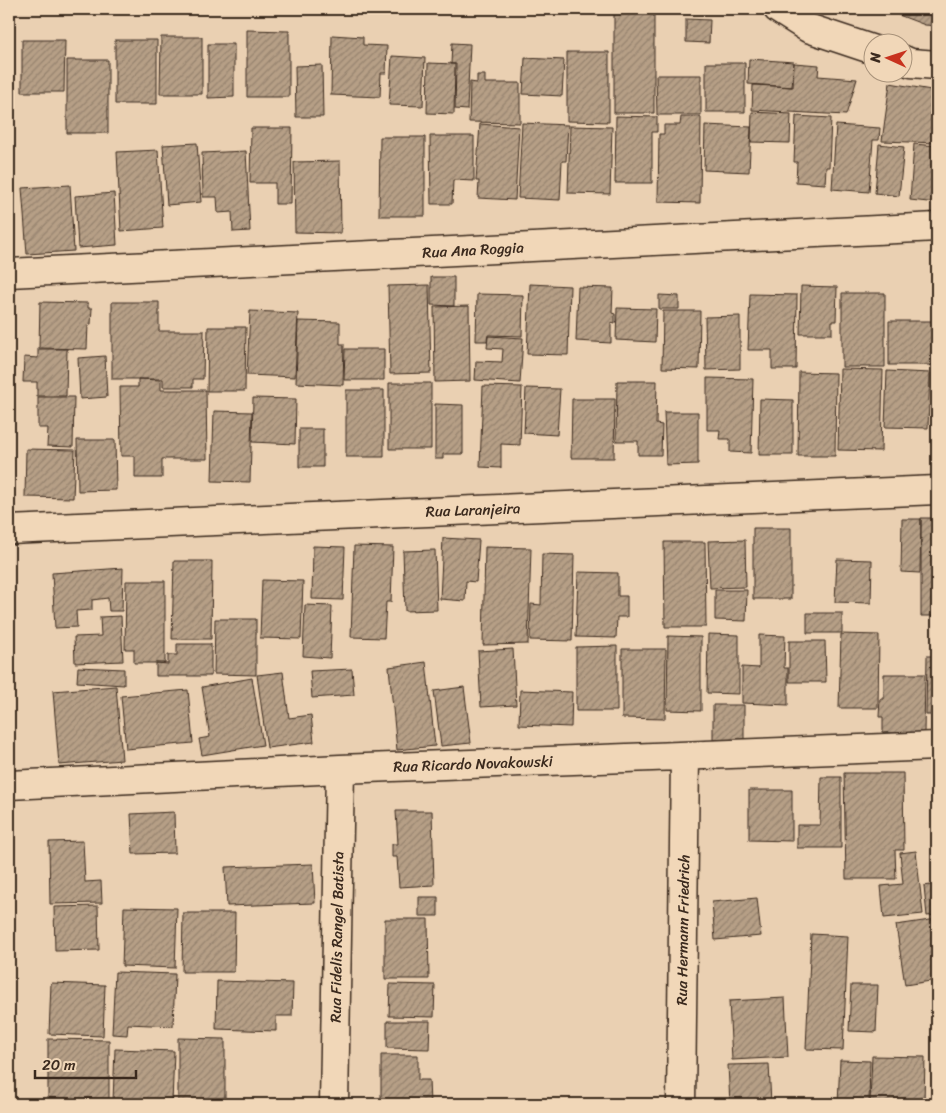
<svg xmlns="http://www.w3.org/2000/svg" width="946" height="1113" font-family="Sriracha,sans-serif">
  <defs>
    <pattern id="building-hatch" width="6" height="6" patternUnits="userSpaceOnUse" patternTransform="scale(1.25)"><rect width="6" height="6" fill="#b69f86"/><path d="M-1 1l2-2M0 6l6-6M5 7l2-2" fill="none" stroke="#95826d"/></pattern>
  </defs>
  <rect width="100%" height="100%" fill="#ead0b2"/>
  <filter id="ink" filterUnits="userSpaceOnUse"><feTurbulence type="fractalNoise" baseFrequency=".02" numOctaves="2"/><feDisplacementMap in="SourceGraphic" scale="10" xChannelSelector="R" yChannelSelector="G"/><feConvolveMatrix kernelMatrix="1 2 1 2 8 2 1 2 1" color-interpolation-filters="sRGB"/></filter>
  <g filter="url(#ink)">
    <path fill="url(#building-hatch)" stroke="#3b2a1e" d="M883,9H937V26L925,25Z
      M614,13H654V113H614Z
      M686,19L710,20L709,43L686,42Z
      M247,30L289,31V97H247Z
      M332,35L363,37V45L387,46L386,73H381L380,97L331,95Z
      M161,37H202V94H160Z
      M22,40H65L64,92H22Z
      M115,40H157V104H115Z
      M452,43L470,44L467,110L455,109L456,64H451Z
      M208,44H234V97L208,98Z
      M567,52H609V122L567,121Z
      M392,56L425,58L423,106L389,105Z
      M525,58L564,60L562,96L523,94Z
      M749,59L794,62L792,87L748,84Z
      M67,60H108V133H67Z
      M428,63L455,64L454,114L427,113Z
      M706,63H745V112H706Z
      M794,63L819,65L818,76L857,79L846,115L752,110L753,85L793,87Z
      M322,65L323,117H296L295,66Z
      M477,75H485V83H520V123L469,122L470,82L477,83Z
      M656,75H701V115H657Z
      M890,83L937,91V143L882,141Z
      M752,112L791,114L790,143L751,142Z
      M616,116L657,117V132H652V183H615Z
      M796,116L831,118L829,167H826L825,184L796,182L797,162H794Z
      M681,117H701L700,203L658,202L659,134H664V125H680Z
      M522,123L568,125L566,161H562L560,200L518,198Z
      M480,124L519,127L515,200L478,198L479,181H476Z
      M705,125L751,127L749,172L704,170Z
      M836,125L880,128L879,140H873L869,192L832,189Z
      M570,126L612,127L610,194L568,193Z
      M251,128H292L291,204H275V183H250Z
      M430,136H474V181L453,180L452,204H431Z
      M380,137H425V216H379Z
      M197,143L201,202L167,205L163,145Z
      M879,144L904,147L899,196L875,193Z
      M914,144L937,146V203L910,200Z
      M158,150L163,228L121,231L117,152Z
      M246,151L250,231L233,232L232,212L218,213L217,197H203L202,153Z
      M340,161L341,233L295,232L294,162Z
      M70,185L74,251L27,254L22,188Z
      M114,193L117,245L78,248L75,196Z
      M431,277H454V306L431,305Z
      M530,284L570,286L568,355L527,354Z
      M429,285L431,373L390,374L388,286Z
      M801,286L837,287L836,321H832V334H800Z
      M578,287L613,288L612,313L615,314V323L611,322V343L576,341Z
      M842,293H885V367H842Z
      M477,294L523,295L522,336L488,335L487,341H476Z
      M750,294L797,295L796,369H772V350H748Z
      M659,295L679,296V309H659Z
      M40,302L88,303V308H92L91,324H88L87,349L39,348Z
      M112,302H159V331H204L203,379H193V387H163V379H112Z
      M469,306L470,381L435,382L434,307Z
      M617,308L656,309L655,342L616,340Z
      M250,311L298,313L295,377L247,375Z
      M663,311H700L699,369L662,368Z
      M740,316V369L706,370L705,317Z
      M298,321L340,322V344H344L343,385L296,383Z
      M889,321H934V365H889Z
      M208,327H246L245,391H207Z
      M488,336L523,338L520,383L475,380L476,361L502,362L503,349L487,348Z
      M38,349H67L66,396H37V382H23L24,357L38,358Z
      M345,349H384V380H344Z
      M105,356L107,397L80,399L78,358Z
      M840,369L883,370L881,451L838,450Z
      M887,371L930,373L928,428L885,427Z
      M799,372L836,373L835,456H798Z
      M707,378L753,379L751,453L730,452V439H719L720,430H707Z
      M138,379L161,380V390H206L207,459H162V478H135V456H121L120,387H138Z
      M617,381H657L656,424L662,425L661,455H638V441H616Z
      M389,383H431V449H389Z
      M934,383H937V404H933Z
      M483,386L522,387L520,445L501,444V468L480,467Z
      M526,388L560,389L557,435L524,433Z
      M346,390H384V457H346Z
      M38,397H74L73,447L47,446L48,428H38Z
      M253,398L296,399L295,444L252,442Z
      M572,399H615L614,458H571Z
      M760,399L793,400V455H759Z
      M435,404L463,405V454H443V459H435Z
      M935,406H937V458H936Z
      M214,411L252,412L250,482L212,481Z
      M664,412H698V464L666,465Z
      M299,429H323V467H299Z
      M77,440H115L116,490L78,491Z
      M26,449L75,450L73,498L25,497Z
      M921,518H937V616H921Z
      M902,519H921L920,573L901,572Z
      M753,528H791V599H753Z
      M443,538L479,540L476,582L466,581L465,601L440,599Z
      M745,540L746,587L710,588L708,541Z
      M664,542H705L706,627H665Z
      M313,546L345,547L343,600L312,599Z
      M354,546L393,547L391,602H386L384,638L351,637Z
      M485,547L531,548L528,644L483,645Z
      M435,550L437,610L405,611L403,551Z
      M542,554L574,555L572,641L530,640L531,604L541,605Z
      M837,559L872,560L871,603L835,602Z
      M174,561H212L211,639H172Z
      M123,568L122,611H109L108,598L92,600V610L76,611L77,627L55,628L52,573Z
      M578,572L618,573V596H627V617H617L616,638L576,637Z
      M262,580L303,581L301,639L260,638Z
      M126,581H165V663H134V649H125Z
      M715,590H747L746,621L715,620Z
      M305,605L332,606L330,658L303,656Z
      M807,613H842V633H807Z
      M121,616L123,661L75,663L74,637L101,636L100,617Z
      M215,619H256V675L214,674Z
      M708,634L739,635V694L707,693Z
      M841,634L879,635L878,708H839Z
      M759,635L785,636L784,668H788V705L742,703V667L759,668Z
      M668,636L701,637V711L667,710Z
      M789,641H825L826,682H789Z
      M177,644H211V676H156V663L168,664V655H177Z
      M617,646V711H576V647Z
      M513,649L516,705L481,707L478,651Z
      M622,649H666L665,719L622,718Z
      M927,656H937V715H926Z
      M426,662L435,746L397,750L389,667Z
      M78,667L124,669V685L77,682Z
      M352,669L354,695L312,698L310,671Z
      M283,672L289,718L311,715L314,742L267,748L257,675Z
      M884,674H925L924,733H883V717H879L880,699H884Z
      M252,678L263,745L202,755L199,739L210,737L202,687Z
      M116,686L122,760L59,765L53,691Z
      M464,687L471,743L441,746L434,691Z
      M188,690L193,743L126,749L121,696Z
      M520,690L572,692L571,727L519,725Z
      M713,705H744V740H713Z
      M844,773H903L904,850H895L896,879H846Z
      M821,777H841V848H797V825H820Z
      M749,790H792V841L749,840Z
      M396,811H432L434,885L399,887L397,857H392V844H398Z
      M174,812L175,853L133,854L131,814Z
      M83,841L85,882L101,881L102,903L50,904L49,842Z
      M916,851L923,914L884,918L881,886L903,884L900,853Z
      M313,864L315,903L227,906L225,867Z
      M937,884V915L927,916L924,886Z
      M419,897H438V916H419Z
      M757,898L761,936L715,940L712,902Z
      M98,906L99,950L55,951L54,907Z
      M124,907L177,908L175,968L122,966Z
      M183,913H235L234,972H182Z
      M385,919H428L429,979H385Z
      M937,919V980L905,985L896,925Z
      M811,934L848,936L843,1050L806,1049Z
      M115,972L175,974L173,1026L128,1024L127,1035L112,1034Z
      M217,981L293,983L292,1016H276V1031L216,1029Z
      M51,983L105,985L103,1036L49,1034Z
      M390,984L435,985L434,1017L389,1016Z
      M851,985H878L876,1032L849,1031Z
      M785,998L788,1057L732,1060L729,1001Z
      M387,1021H430L429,1049L387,1048Z
      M178,1038L225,1039V1103H178Z
      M48,1039L109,1040V1099L48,1098Z
      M115,1049L174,1051L172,1104L113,1101Z
      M381,1055H418V1080H429L430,1104H381Z
      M872,1056L925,1057L924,1104H870Z
      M840,1060L870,1061L869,1104H838Z
      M769,1064L771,1104H730L728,1065Z"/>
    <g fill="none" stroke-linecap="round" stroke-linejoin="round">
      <g stroke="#3b2a1e" stroke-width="31">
        <path id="minor" d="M778,9L808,28L874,50
          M904,60L911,63L937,65
          M9,273L937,227
          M9,530L937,490
          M9,785L340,769L937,746
          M334,1104L340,769
          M681,1104L685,756"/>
      </g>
      <use href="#minor" stroke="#f1d7b8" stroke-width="28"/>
    </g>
  </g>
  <g text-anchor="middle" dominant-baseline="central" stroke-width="4.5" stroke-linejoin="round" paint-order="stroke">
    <g font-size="15" fill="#3b2a1e" stroke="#f1d7b8">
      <text transform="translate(473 250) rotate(-3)">Rua Ana Roggia</text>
      <text transform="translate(473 510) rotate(-2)">Rua Laranjeira</text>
      <text transform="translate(473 764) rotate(-2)">Rua Ricardo Novakowski</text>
      <text transform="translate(683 930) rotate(-89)">Rua Hermann Friedrich</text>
      <text transform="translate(337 937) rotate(-89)">Rua Fidelis Rangel Batista</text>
    </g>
  </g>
  <rect width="946" height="1113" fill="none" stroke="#f1d7b8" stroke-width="30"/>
  <rect x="15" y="15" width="916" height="1083" fill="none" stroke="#3b2a1e" stroke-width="2" filter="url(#ink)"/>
  <g transform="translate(888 58) rotate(273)"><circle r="24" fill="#f1d7b8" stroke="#a8927a"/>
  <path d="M0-4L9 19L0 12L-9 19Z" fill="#c8321e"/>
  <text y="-8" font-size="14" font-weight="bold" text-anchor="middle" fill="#3b2a1e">N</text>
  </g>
  <path d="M35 1070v8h101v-8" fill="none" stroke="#3b2a1e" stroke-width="2.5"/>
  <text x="42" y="1070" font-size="15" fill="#3b2a1e" stroke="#f1d7b8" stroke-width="4" paint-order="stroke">20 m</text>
</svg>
